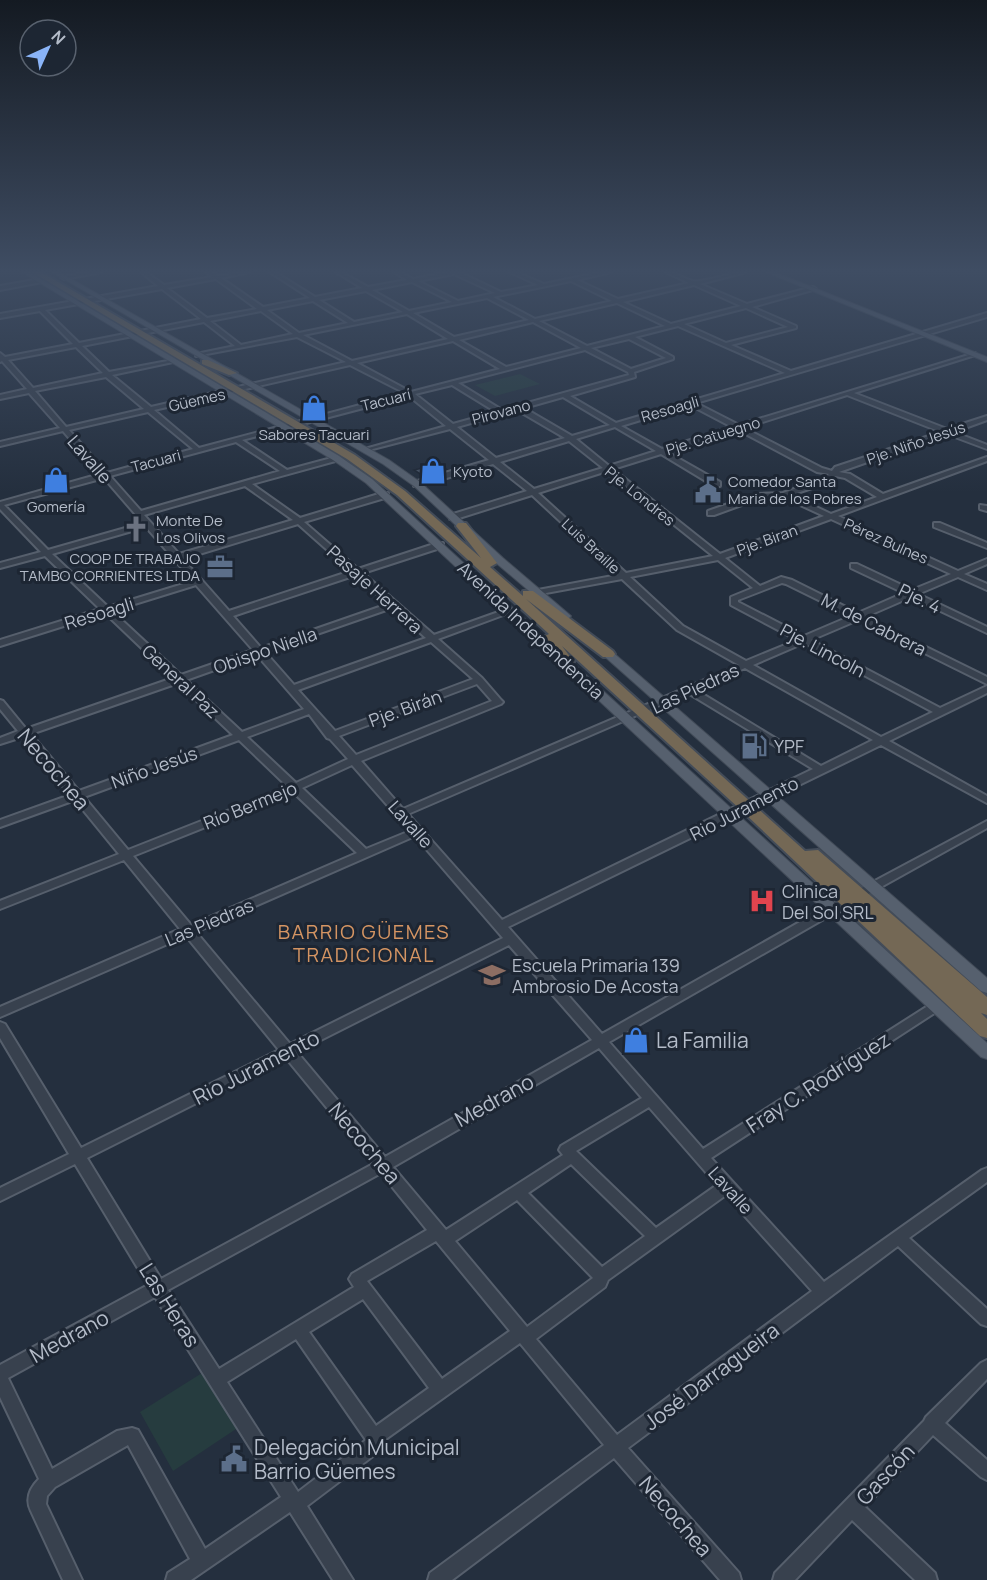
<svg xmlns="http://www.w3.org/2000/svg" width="987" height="1580" font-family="Manrope,sans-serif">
  <rect width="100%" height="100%" fill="#242f3e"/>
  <path fill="#263c3f" d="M520,374L540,384L495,396L475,385Z
    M202,1373L239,1427L173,1471L140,1412Z"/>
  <path fill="#455162" stroke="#1f2835" stroke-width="1.5" d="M438,464L448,470L425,477L414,470Z"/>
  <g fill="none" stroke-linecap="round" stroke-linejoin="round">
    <g stroke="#565f6c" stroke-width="4">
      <path id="minor" d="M90,272H102L64,279L61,277Z
        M141,272H146L164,285L212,277L207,272H212L218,276L250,272L221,278L263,307L310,298L270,272H275L315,297L362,288L336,272H341L368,287L407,280L394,272H400L413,279L448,272H459L501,292L538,285L510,272H516L544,284L602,272H611L577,280L618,299L689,283L666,272C676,272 683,279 693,281C705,283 731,272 746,272L700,284L747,304L813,287L816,289L752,307L796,326V328L731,345L791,371L987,313V317L696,403L739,425L975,353V355L854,393L947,429L987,416V420L954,432L987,445V449L947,434L839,472L850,474L883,494L987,457V461L838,516L958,571L987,559V564L964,574L987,584V590L958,577L918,594L987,627V633L911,597L865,617L987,677V684L858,620L811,640L940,708L987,686V693L889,741L987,796V803L881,745L508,927L602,1034L828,906L987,821V828L836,912L609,1042L703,1149L931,1004L935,1002L939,1004L941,1007L939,1010L711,1158L824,1282L982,1170L987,1168V1182L909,1238L987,1309V1326L981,1324L898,1246L628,1448L739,1573L741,1580H720L614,1458L452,1580H428L430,1573L604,1445L520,1343L383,1441L381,1450L307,1506L353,1580H333L290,1512L191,1580H166L168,1573L190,1559L128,1445L55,1487L47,1496L46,1504L82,1580H63L31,1511C25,1499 30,1488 39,1479L0,1397V1365L148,1285L75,1164L0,1201V1188L69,1154L0,1038V1022L5,1024L81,1148L279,1050L186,936L0,1017V1007L180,929L124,860L0,909V901L119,854L75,800L0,827V820L70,795L22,737L0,744V738L18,731L0,709V700L3,701L26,729L173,678L105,613L0,646V640L100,609L45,556L0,568V563L41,552L0,509V502L100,474L63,431L0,446V442L60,428L29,393L0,399V395L27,389L2,361L0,362V353L5,357L73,344L40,311L0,318V314L158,286ZM454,274L495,293L458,301L418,281ZM216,279L257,309L207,318L167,288ZM571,281L612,301L535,319L493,297ZM412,282L452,302L409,311L372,290ZM694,285L741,306L671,324L623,302ZM162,289L201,319L79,343L45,310ZM366,291L403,312L354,322L319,300ZM487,298L529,320L454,337L413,313ZM313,301L348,323L299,333L267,310ZM617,303L665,326L587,346L539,321ZM746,308L788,327L726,343L684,324ZM261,311L293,334L241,345L210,321ZM407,314L448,339L352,361L303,335ZM204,322L235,346L196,354V356L297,337L346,362L151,407L112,375L173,362V360L109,372L82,346ZM533,322L581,348L506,367L459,340ZM678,326L785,373L616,423L570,396L635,377L634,372L673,359V357L635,337ZM629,339L666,358L631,369L591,348ZM453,341L500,369L411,392L357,363ZM76,347L103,373L33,388L8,360ZM585,350L628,372L629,375L502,410L458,383ZM350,365L405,393L199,448L154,410ZM106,377L144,409L66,427L35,391ZM452,385L496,412L453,424L415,394ZM847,395L941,432L835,467L832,471L822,468L744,428ZM409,396L446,426L365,449V451L450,429L489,460L414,482V486H420L493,464L527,491L450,515V519H456L532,495L618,575L538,590L534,593L535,595L622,579L677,630L739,665L403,809L361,761L501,704L503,702L501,700L482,678L438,639L514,611L513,609H507L434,635L363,573L443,547V543H437L358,569L304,522L388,497V493H382L300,518L252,484L339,460V456L287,470L242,440ZM563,397L610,425L572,436L524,408ZM690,405L732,427L662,449L621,426ZM517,410L565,438L496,458L457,427ZM148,412L193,449L107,473L69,430ZM615,427L656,451L609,466L576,439ZM738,430L817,472L829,474L824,478L783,493L757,494L708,511V515H714L761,498L783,497L824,516L720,554L613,469L661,454L714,486H720V482L667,452ZM569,441L603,468L534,489L500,462ZM236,442L280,471L141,511L110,476ZM607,471L713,556L626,573L538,493ZM835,476L845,478L877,497L831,514L791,495L830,482ZM104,478L143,523L48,550L4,505ZM245,486L293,520L179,554L144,515ZM831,519L951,574L912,590L857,564H851V568L904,593L858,613L792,580L781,577L760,586L725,558ZM298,524L351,571L229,611L183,559ZM146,527L193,581L108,607L52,554ZM718,560L753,588L731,597V605L797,640L746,661L683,626L630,577ZM356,575L388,604L261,648L233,616ZM782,583L786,584L851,616L804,636L738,602V600ZM196,585L253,650L181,675L112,611ZM392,608L426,638L294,685L265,652ZM431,642L473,679L335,731L298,690ZM804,643L933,712L881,737L753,665ZM257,655L304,709L242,732L186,680ZM745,668L873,740L821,766L696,690ZM178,683L233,735L79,791L31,734ZM477,684L492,701L356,755L339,736ZM688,693L813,769L502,920L408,814ZM309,714L327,738L330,739L348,759L296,783L247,737ZM239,740L288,787L128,850L84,797ZM352,765L410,831L366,849L302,788ZM293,792L357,853L191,925L133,856ZM415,836L503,938L290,1044L196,932ZM509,945L592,1040L385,1157L297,1052ZM599,1048L642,1098L561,1146L559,1150L563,1155L446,1230L393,1167ZM286,1058L373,1164L161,1279L87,1158ZM649,1107L717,1185L656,1228L576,1151ZM571,1164L645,1236L602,1267L528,1193ZM381,1173L427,1230L352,1274L349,1279L354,1287L219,1369L168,1290ZM726,1195L812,1291L617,1435L536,1339L605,1287L608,1280ZM517,1200L593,1278L527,1327L455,1241ZM436,1241L510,1331L442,1379L367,1281ZM155,1297L281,1497L205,1549L138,1430L132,1428L117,1431L52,1469L8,1378ZM363,1299L429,1388L376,1426L309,1332ZM296,1339L366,1440L298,1492L227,1382Z
        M40,279L42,282L0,290V286Z
        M980,505L987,506V511L980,509Z
        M934,523H940L987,543V548L934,527Z
        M987,1360V1379L945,1423L987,1460V1480L981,1477L933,1435L865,1507L935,1573L937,1580H915L852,1520L795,1580H773L775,1573L924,1421L926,1417L981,1363Z"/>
    </g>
    <g stroke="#414a57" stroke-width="2">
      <path id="major" d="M22,272H29L339,456L372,479L987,1043V1059L981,1057L366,483L333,460Z
        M52,272H59L389,460L420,482L503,558L571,616L569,618H561L495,562L414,486L383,464Z
        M766,272H774L987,357V362Z
        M598,642L602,643L987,978V993L981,991L594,647L592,645Z"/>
    </g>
    <g stroke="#434c59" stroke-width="4">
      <path id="highway" d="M32,272H41L355,455L405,491L481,558L456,526L458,523H466L497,563L490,567L523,596V591H533L613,651L615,654L613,657H603L526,599L805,851L818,850L987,997V1015L981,1013L987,1019V1038L980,1036L742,811L562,646L574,662L567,666L562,665L541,638L549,634L397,495L347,459Z
        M202,360H208L237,373L229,375L202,364Z"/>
    </g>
    <use href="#minor" fill="#38414e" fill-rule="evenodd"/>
    <use href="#major" fill="#56606e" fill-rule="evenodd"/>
    <use href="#highway" fill="#746855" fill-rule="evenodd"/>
  </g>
  <linearGradient id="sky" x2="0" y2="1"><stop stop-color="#141a22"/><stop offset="0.55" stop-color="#3f4d63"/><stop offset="1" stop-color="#3f4d63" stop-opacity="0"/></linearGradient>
  <rect width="987" height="493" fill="url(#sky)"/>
  <defs>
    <g id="shop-bare" transform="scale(2.07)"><path d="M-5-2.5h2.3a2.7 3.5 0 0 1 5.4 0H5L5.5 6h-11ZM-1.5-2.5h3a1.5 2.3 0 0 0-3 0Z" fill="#3f7fe0" stroke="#1d2633" stroke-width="2.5" paint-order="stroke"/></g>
    <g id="civic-bare" transform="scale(2.07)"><path d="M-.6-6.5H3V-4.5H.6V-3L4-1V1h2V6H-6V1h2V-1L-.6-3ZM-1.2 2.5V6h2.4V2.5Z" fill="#5c6f8a" stroke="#1d2633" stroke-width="2.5" paint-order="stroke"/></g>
    <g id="church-bare" transform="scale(2.07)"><path d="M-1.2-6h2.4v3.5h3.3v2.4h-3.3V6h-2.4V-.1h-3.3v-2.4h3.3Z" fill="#6b7280" stroke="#1d2633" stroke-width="2.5" paint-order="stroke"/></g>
    <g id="office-bare" transform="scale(2.07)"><path d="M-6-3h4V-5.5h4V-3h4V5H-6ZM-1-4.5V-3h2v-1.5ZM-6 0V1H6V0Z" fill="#5c6f8a" stroke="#1d2633" stroke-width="2.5" paint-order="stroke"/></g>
    <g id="fuel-bare" transform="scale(2.07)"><path d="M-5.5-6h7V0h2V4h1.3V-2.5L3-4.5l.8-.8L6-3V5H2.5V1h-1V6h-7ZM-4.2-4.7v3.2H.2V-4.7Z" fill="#5c6f8a" stroke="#1d2633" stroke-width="2.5" paint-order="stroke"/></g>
    <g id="hospital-bare" transform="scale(2.07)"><path d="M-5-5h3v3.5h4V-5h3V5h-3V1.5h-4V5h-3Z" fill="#e0444e" stroke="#1d2633" stroke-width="2.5" paint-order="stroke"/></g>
    <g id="school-bare" transform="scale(2.07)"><path d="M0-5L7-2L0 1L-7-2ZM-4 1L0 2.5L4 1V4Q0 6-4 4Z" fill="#8d6e63" stroke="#1d2633" stroke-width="2.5" paint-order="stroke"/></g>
  </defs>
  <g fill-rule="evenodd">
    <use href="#shop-bare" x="314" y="408"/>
    <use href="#shop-bare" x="433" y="471"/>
    <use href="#shop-bare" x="56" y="480"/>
    <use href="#civic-bare" x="708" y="490"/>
    <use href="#church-bare" x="136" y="529"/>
    <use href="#office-bare" x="220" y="567"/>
    <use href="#fuel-bare" x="754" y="746"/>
    <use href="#hospital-bare" x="762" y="901"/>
    <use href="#school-bare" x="492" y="975"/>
    <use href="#shop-bare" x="636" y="1040"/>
    <use href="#civic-bare" x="234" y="1459"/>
  </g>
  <g text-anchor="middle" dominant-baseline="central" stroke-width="6" stroke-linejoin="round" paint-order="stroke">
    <g font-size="15" fill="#b4bcc9" stroke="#1d2633">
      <text transform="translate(197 400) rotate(-13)">Güemes</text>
      <text transform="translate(386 400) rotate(-14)">Tacuarí</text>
      <text transform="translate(670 409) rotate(-16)">Resoagli</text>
      <text transform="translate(501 412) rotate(-15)">Pirovano</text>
      <text transform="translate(713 436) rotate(-17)">Pje. Catuegno</text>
      <text transform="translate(916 443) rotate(-19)">Pje. Niño Jesús</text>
      <text transform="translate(156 461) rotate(-15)">Tacuari</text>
      <text transform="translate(640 496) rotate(39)">Pje. Londres</text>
      <text transform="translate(767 540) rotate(-20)">Pje. Biran</text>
      <text transform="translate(886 541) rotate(24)">Pérez Bulnes</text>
      <text transform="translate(591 546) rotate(43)">Luis Braille</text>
    </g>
    <g font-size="15" fill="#b4bcc9" stroke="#1d2633" text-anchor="start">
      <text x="314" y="434" text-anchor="middle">Sabores Tacuari</text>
      <text x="453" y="471">Kyoto</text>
      <text x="728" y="481">Comedor Santa<tspan x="728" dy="17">Maria de los Pobres</tspan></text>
      <text x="56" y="506" text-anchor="middle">Gomería</text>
      <text x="156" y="520">Monte De<tspan x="156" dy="17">Los Olivos</tspan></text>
      <text x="200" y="558" text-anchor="end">COOP DE TRABAJO<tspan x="200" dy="17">TAMBO CORRIENTES LTDA</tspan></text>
    </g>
    <g font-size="18" fill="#b4bcc9" stroke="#1d2633">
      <text transform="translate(90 459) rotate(49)">Lavalle</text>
      <text transform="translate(375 589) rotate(42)">Pasaje Herrera</text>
      <text transform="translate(920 598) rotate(26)">Pje. 4</text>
      <text transform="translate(99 613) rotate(-17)">Resoagli</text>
      <text transform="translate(874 624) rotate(27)">M. de Cabrera</text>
      <text transform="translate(531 630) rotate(43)">Avenida Independencia</text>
      <text transform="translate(265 650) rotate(-19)">Obispo Niella</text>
      <text transform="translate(823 650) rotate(28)">Pje. Lincoln</text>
      <text transform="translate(181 681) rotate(43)">General Paz</text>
      <text transform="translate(695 688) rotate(-25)">Las Piedras</text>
      <text transform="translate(405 708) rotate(-20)">Pje. Birán</text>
      <text transform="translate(154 767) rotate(-20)">Niño Jesús</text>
      <text transform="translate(250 805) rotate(-22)">Río Bermejo</text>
      <text transform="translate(744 808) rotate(-27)">Rio Juramento</text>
      <text transform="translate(411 824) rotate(48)">Lavalle</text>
      <text transform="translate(209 922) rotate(-23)">Las Piedras</text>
      <text transform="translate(731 1190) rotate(48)">Lavalle</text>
    </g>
    <g font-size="18" fill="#b4bcc9" stroke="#1d2633" text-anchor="start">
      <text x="774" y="746">YPF</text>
      <text x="782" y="891">Clinica<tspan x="782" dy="21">Del Sol SRL</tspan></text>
      <text x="512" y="965">Escuela Primaria 139<tspan x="512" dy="21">Ambrosio De Acosta</tspan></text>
    </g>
    <g font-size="20" letter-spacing="1.5" fill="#d59563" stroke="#1d2633">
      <text x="364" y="931">BARRIO GÜEMES<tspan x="364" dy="23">TRADICIONAL</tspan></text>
    </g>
    <g font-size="21" fill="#b4bcc9" stroke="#1d2633">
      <text transform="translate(54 769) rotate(50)">Necochea</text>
      <text transform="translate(256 1067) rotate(-27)">Rio Juramento</text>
      <text transform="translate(818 1082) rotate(-33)">Fray C. Rodríguez</text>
      <text transform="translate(494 1100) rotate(-29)">Medrano</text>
      <text transform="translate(365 1143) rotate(50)">Necochea</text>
      <text transform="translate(170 1305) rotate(58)">Las Heras</text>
      <text transform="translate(69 1336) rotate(-29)">Medrano</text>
      <text transform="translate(711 1376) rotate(-37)">José Darragueira</text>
      <text transform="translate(885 1474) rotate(-47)">Gascón</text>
      <text transform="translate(676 1516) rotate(49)">Necochea</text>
    </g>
    <g font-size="21" fill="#b4bcc9" stroke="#1d2633" text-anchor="start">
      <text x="656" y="1040">La Familia</text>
      <text x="254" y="1447">Delegación Municipal<tspan x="254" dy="24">Barrio Güemes</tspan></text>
    </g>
  </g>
  <g transform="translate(48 48) rotate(45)"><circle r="28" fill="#1d2633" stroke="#59626f" stroke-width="1.5"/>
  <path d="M0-4.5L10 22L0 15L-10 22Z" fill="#8ab4f8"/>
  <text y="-9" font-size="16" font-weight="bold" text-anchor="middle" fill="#b4bcc9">N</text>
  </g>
</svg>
